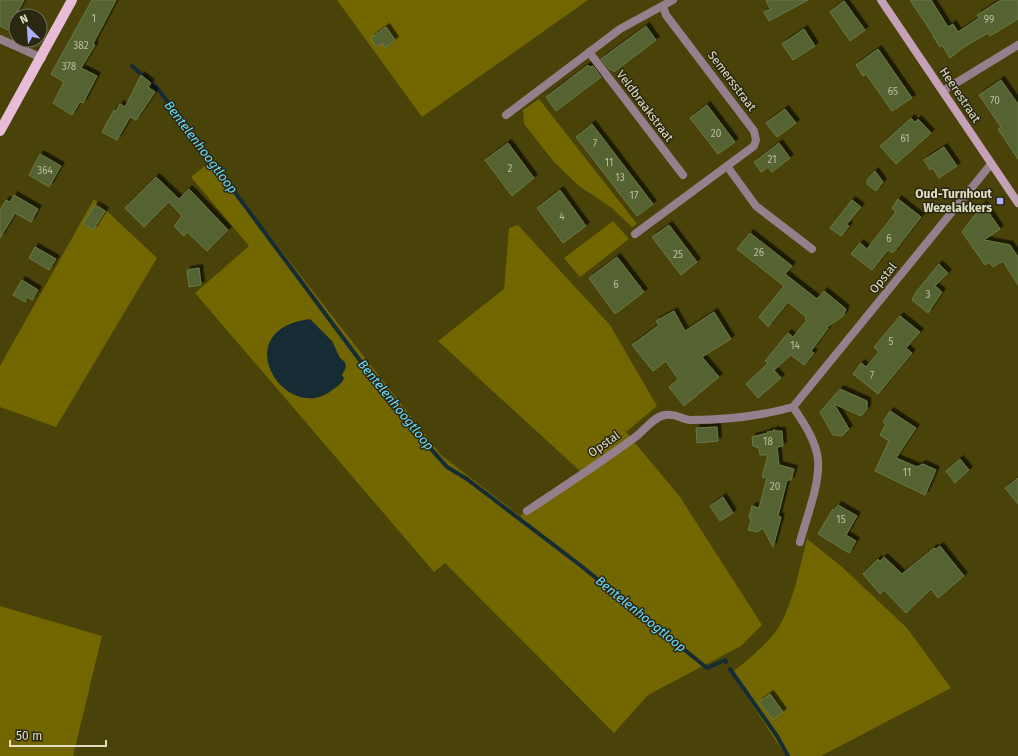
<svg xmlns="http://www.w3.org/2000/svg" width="1018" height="756" font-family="'Fira Sans',sans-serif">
  <defs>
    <filter id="shadow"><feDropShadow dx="3.5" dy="-3.5" stdDeviation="0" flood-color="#0009"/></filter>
  </defs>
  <rect width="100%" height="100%" fill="#494209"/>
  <path fill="#726600" d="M337,0H588L422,117Z
    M539,99L637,224L632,227L612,208L579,186L554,162L524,124L523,110Z
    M211,161L441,455L520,516L580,471L438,341L504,289L509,228L518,225L610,325L657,406L626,432L680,497L762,625L741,646L648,695L614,733L445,563L434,572L195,293L249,246L191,177Z
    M94,199L157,258L56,427L0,407V366Z
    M613,221L629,239L580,277L564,258Z
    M807,539L841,566L907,628L951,688L821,756H786L731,673C747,661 763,648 776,631C792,609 800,566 807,539Z
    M0,606L102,636L73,756H0Z"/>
  <path fill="#152c34" d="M310,319L332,341L340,358L345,362L346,367L342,375L344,378C342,384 336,387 331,391C285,425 225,330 310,319Z"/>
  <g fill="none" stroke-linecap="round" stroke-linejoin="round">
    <path stroke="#152c34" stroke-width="4" d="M132,66L158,89L399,413L447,467L467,479L580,565L707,668L725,660L726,662
      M730,669L777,736L788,756"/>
  </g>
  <path fill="#546231" stroke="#6b7948" filter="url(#shadow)" d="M0,0H24L8,30L0,26Z
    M92,0H116L93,44L95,45L81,68L97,76L83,103L80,102L72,115L53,103L64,82L51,74Z
    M766,0H808L769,21L764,12L770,9Z
    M910,0H931L948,27L953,24L958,32L979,18L977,15L1001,0H1018V19L990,36L988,33L967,45L950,58L942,45L940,47L933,36H934Z
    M844,1L865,30L850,41L830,12Z
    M646,26L656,40L614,72L612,69L610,70L601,59Z
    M386,27L395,40L385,48L382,43L376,47L371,38Z
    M804,29L815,46L793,60L782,44Z
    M878,49L912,98L892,111L866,74L863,76L856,65Z
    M588,65L590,67L593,66L601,77L556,111L546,97Z
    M141,75L151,83L148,87L155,92L136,120L130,117L117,140L102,132L114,110L116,111L120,104L125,107Z
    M1001,80L1018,104V159L998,129L1001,127L979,95Z
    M707,105L735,142L718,154L690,118Z
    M785,109L796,123L777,137L766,123Z
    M911,118L915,122L918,119L931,133L896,164L880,146Z
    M592,124L653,204L637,216L576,137Z
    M508,143L534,178L512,196L485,160Z
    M779,143L790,158L772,172L768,167L761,172L754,162Z
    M944,147L957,166L939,178L933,168L930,170L924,160Z
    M40,154L61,166L49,187L29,175Z
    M875,171L883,182L876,191L867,184V180Z
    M156,177L179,199L189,189L228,230L207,251L187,232L184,236L174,226L182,216L169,202L144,227L125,208Z
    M560,190L586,226L563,243L537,208Z
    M14,195L38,209L31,222L15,213L0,238V210L6,200L10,202Z
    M898,199L921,217L893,253L888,250L872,270L851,254L860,243L867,249L896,212L892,208Z
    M852,200L861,207L847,224L849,226L841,236L830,228Z
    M983,204L1000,229L984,240L1010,245L1018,257V285L1003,261L993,267L989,262L985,265L962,232Z
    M95,205L105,211L93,230L83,224Z
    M669,225L697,262L681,275L652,237Z
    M750,233L792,266L785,274L817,299L824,291L846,309L843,316L827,327L828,328L811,351L814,353L804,365L791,355L774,370L781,378L758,398L746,384L768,363L765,361L788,333L793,337L807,320L805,319L806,317L788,302L768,327L759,317L784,286L737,249Z
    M35,247L56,259L49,270L29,258Z
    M617,257L644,292L615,314L589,278Z
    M939,264L948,273L935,286L942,292L928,313L912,300L916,292Z
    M199,268L201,285L189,287L187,270Z
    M22,280L38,290L32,300L27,297L25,302L13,295Z
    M674,311L685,331L714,312L731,339L702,357L719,377L684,406L669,387L678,379L666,361L653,371L632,345L659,325L656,321Z
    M900,316L920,332L906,348L912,353L878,394L853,374L861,363L866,367L879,352L874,347Z
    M840,389L867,401V409L861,416L834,404L849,429L842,436L833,435L820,412Z
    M890,411L916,428L896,458L917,467L923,464L936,470L925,495L875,471L889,441L880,435L886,424L883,422Z
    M717,427L718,441L697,443L696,428Z
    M774,429L776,431H782L783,446L777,447L779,465L794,469L791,480H787L778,516L781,517L773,547L763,528L757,532L748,530L751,521L749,517L752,506L759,508L767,478L762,477L768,455H760L759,448L753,446L752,437L768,433L767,432L774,431Z
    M960,459L969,470L955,483L946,471Z
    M1018,478V504L1005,488Z
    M723,497L733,513L720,521L710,506Z
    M838,505L857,516L846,535L856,541L849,553L818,534L833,509L834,510Z
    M940,546L964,576L938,598L931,589L906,613L884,590L880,594L863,574L878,559L880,561L884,557L902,574L934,548L936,549Z
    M770,694L783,712L773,720L759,702Z"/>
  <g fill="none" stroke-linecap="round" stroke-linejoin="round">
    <path stroke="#957f8c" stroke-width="8" d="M0,39L42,58
      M589,52L683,175
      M943,91L1018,45
      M506,115L620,29L673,0
      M727,166L756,206L812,249
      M635,234L754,146L756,140L754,131L666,15L663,6
      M527,511C564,486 602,462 638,435C646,428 654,417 665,415C677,413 682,420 691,420C725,420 760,416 793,407
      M800,542C806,518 820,485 818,460C816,441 804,423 793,407L991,164"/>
    <path stroke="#c4a1b6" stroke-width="8" d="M881,0L1018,203"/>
    <path stroke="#e8bbd6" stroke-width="10" d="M0,131L72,0"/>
  </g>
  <rect fill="#acaffb" stroke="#2b2812" stroke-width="1.5" x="996" y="197" width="8" height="8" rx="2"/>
  <g text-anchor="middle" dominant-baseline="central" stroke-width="3" stroke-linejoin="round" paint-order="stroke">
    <g font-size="10" fill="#bdbe9e">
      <text x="94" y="19">1</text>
      <text x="989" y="20">99</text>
      <text x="81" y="46">382</text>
      <text x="69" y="67">378</text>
      <text x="893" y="92">65</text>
      <text x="995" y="101">70</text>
      <text x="716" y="134">20</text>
      <text x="905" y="139">61</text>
      <text x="595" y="144">7</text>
      <text x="772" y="160">21</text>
      <text x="609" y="163">11</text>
      <text x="510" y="169">2</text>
      <text x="45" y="171">364</text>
      <text x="620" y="178">13</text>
      <text x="634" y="196">17</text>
      <text x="562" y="217">4</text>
      <text x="889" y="239">6</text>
      <text x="759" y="253">26</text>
      <text x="678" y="255">25</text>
      <text x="616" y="285">6</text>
      <text x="928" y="295">3</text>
      <text x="891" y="342">5</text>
      <text x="795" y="346">14</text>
      <text x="872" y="376">7</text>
      <text x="768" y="442">18</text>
      <text x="907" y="473">11</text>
      <text x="775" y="487">20</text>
      <text x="841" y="520">15</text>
    </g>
    <g font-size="12" fill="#e0ddc2" stroke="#2b2812">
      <text transform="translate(732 81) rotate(53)">Semersstraat</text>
      <text transform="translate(960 95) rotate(56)">Heerestraat</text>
      <text transform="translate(645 106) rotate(53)">Veldbraakstraat</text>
      <text transform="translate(883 278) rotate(-51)">Opstal</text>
      <text transform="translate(604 444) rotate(-35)">Opstal</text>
    </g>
    <g font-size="12" font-weight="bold" fill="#e0ddc2" stroke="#2b2812" text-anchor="end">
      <text x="992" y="194">Oud-Turnhout<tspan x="992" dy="14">Wezelakkers</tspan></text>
    </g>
    <g font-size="13" font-style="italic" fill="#68daff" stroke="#2b2812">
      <text transform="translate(201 147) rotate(53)">Bentelenhoogtloop</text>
      <text transform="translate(396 405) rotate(51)">Bentelenhoogtloop</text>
      <text transform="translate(641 614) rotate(39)">Bentelenhoogtloop</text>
    </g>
  </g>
  <g transform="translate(28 28) rotate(335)"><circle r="19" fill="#2b2812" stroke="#737058"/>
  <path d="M0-3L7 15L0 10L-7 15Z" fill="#acaffb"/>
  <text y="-6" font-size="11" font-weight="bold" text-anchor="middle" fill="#e0ddc2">N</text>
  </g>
  <path d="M10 740v6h96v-6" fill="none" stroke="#e0ddc2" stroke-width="2"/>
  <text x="16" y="740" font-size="12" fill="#e0ddc2" stroke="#2b2812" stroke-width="3" paint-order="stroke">50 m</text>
</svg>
